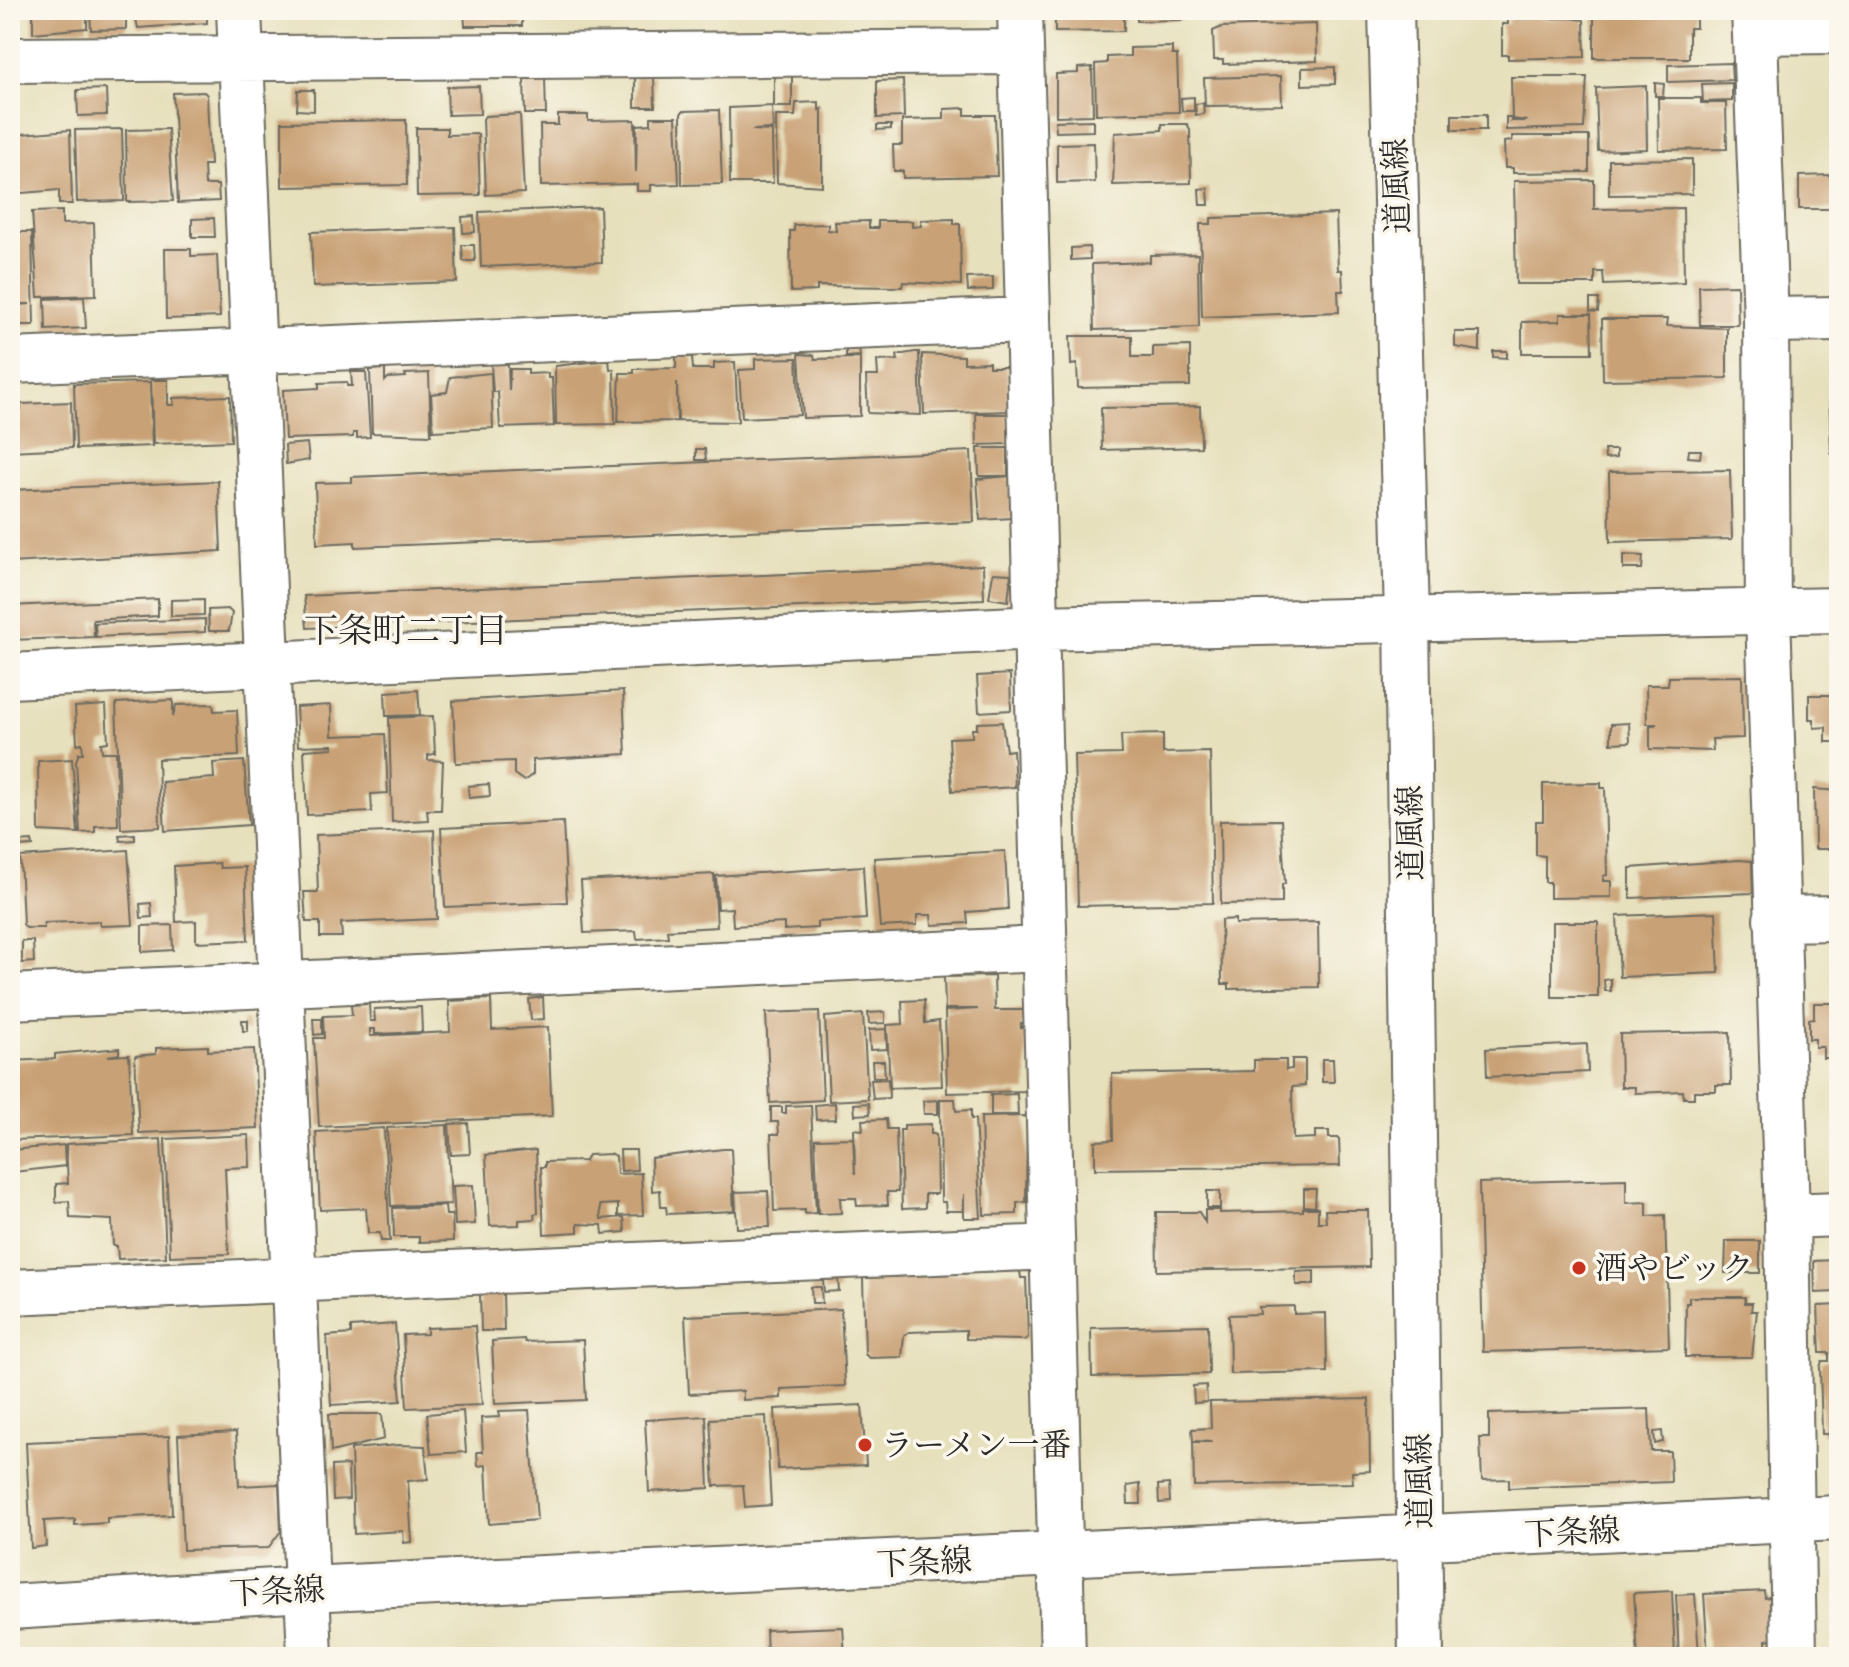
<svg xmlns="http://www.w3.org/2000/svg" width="1849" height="1667" font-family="Alegreya,'Noto Serif JP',serif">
  <rect width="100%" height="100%" fill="#fbf7ec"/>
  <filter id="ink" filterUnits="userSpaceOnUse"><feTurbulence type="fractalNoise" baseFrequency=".0125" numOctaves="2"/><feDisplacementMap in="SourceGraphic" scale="16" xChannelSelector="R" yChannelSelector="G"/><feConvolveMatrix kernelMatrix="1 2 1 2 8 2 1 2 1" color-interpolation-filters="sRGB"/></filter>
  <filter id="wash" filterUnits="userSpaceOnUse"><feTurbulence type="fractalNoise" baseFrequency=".006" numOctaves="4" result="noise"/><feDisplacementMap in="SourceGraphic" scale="32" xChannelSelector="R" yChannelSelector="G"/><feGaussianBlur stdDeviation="1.8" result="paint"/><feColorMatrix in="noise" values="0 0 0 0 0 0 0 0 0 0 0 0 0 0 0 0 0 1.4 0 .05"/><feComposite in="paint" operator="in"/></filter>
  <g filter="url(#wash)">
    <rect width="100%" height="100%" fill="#e7e0bd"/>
    <g id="blocks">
      <path fill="#c9a176" d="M33,10H87V28L33,33Z
        M90,10H126V29L91,30Z
        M134,10H207V23L138,28Z
        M464,10H522V26H465Z
        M1055,10H1182V20L1137,21V13L1124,14V31L1055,32Z
        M1201,10H1316V13L1201,16Z
        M1478,10H1586V13L1485,15Z
        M1594,10H1696V28H1689V58H1594Z
        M1570,18L1584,20L1585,57L1508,59V55H1502V24H1508V19Z
        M1316,24L1317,61L1223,64V60H1214L1213,31L1222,27Z
        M1172,47V55H1177L1179,112L1096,114L1095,64L1107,63V57L1130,56V48Z
        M1731,63L1732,80L1668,82V65Z
        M1092,67L1093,115L1056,116V74L1078,73V68Z
        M1335,67V84L1302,85V68Z
        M774,75H792V107H774Z
        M635,76H654L655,107H635Z
        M1281,76L1282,105L1205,106L1204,78Z
        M1511,77H1587L1584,128L1506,130V117H1511V121H1527L1512,119Z
        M524,78H545L546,114H525Z
        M903,80L904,117L877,118V81Z
        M1655,83L1664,84L1663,96H1655Z
        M1732,83V101L1703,102L1702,84Z
        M479,86L480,114L448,115L447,87Z
        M1646,86L1647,149L1598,151L1596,88Z
        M106,89L107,115L78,116L77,90Z
        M298,90H314V111L297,110Z
        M204,92L207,95L210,165H204L205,185H218L219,201L178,203L173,93Z
        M1194,97V111H1182L1181,98Z
        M1658,98H1701V103H1726L1727,149L1659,150Z
        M819,102V110L822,109V186L777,183L776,116H795L796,103Z
        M1203,103L1204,114L1196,115L1195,104Z
        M772,106L773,129L752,130L772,131L773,183H730L729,108Z
        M965,108V115H995L997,176L903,178V171H894L893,145H902V120L944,119V109Z
        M719,110L722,184L682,185L681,114L683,111Z
        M520,114L524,193L486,195L483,119L485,116Z
        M558,115H588V121L635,120L636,172L637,125L651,124V117H676L679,184L651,185V191H637V184L541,186L540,125H558Z
        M1452,115H1486V130H1452Z
        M406,120L407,185L282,187V122Z
        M1093,120V131L1056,132L1055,121Z
        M1162,124H1187L1190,129L1191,183L1113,185L1115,133L1162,130Z
        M877,125H891V129L877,130Z
        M416,128H447V135L478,134L480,195L417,196Z
        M122,129L124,201L77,202L75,130Z
        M168,129L173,201L127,202L126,130Z
        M70,130L72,204H59V190L10,194V135Z
        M1512,136H1589V172L1513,173V168H1505L1504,142L1512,141Z
        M1094,143L1095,182L1057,183V144Z
        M1692,159V194L1609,195V160Z
        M1833,175L1834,209H1799V176Z
        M1594,180V209L1683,208L1684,282L1604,285L1603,272H1595V284H1516L1514,181Z
        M1208,188L1209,205H1200L1199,189Z
        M600,207L602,262L481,267L479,212Z
        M62,211V224L94,223L96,295L38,297L32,212Z
        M1336,214L1338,270H1342L1343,291H1338L1339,312L1202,317L1200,224H1211V218Z
        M474,216L475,232L463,233L462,217Z
        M214,218L215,237H192V219Z
        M954,219V224H960L961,285L903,282L902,287L817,286V291L791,292L790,231H794V225L828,224V230L836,231L835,222L869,221V228H878V221H912V227L921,226V220Z
        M1835,219H1839V271H1836Z
        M455,227L457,282L313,287L311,232Z
        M10,232H32L34,325H17V305L30,304H10Z
        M462,245H474L475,261H463Z
        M1089,247L1090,259L1071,260V248Z
        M165,249H191V256L217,255L220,317L166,319Z
        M1198,254L1199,327L1094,330L1092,264L1150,262V255Z
        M993,277V290L968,291L967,278Z
        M1737,285L1738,325H1700L1699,286Z
        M84,297L86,328L46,330L45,299Z
        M1590,299H1599L1598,312L1590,311Z
        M1560,314H1591L1592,353H1522V322L1560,321Z
        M1602,319H1667L1666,326L1727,328V378L1603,380Z
        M1455,332H1480V351L1455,347Z
        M1070,336H1132V357H1153V347L1190,346V386L1078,388L1077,364L1071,365Z
        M859,349L860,356L846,357V350Z
        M1493,351H1507V358L1493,357Z
        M915,352H919L921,415L868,413L866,376H878L877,361L898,360L897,355Z
        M799,354L814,355L815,359L860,358V416L803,418Z
        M922,354L964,356V363L989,362V367H1007L1009,411L924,414Z
        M676,357H692L693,369H714V363L735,362L738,422L678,421L677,382V421L618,422L620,373H634V369L676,368Z
        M797,358L800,415L742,418L739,370L755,369V359Z
        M609,360L610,369H614L615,424L556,425L555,366Z
        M491,364H508L509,391L510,369H528V374L548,373V378H552L554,426L500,428L498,392H493Z
        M385,369V381L388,378L406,377L405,374L429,373L431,435L372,433L370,370Z
        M351,372H366L370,437L357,438V433H353V437L285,439L283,390L319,388V383L347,382V386H352Z
        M491,373L493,428L433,431L431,394L447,392L450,377Z
        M151,380H168V405H174L173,398L230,396L231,441L153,444Z
        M150,382L152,446L76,449L74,384Z
        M1829,385H1839V453L1831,454Z
        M71,402L72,448L10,451V410H21V404Z
        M1200,406L1201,447L1102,450L1101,408Z
        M976,414H1008L1009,444L977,445Z
        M307,443L309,460L286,464L285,445Z
        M978,448H1008V476H979Z
        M696,449H705L706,460H696Z
        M1604,450H1616V458L1605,459Z
        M1689,450H1701L1700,458L1688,457Z
        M971,451L974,522L355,547V542L317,544L315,483L352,482V477Z
        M1730,470L1732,539L1610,542L1609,472Z
        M1009,476L1012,518L980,520L977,479Z
        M218,481L221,551L10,563V490Z
        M1623,555L1643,556L1642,569H1623Z
        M983,565L984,599L307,628L304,596Z
        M993,573L1011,574L1008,601L989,598Z
        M158,599V616L93,620L94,637L10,640V606Z
        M204,599V615L171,616V600Z
        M228,609L232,613L229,631H209L208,610Z
        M205,619V632L96,637L95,623Z
        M1836,662H1839V694H1836Z
        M1010,674L1011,710L979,712L977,676Z
        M1742,676L1743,738L1712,739L1713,751L1650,749V726L1657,724H1647L1646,685H1668L1669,677Z
        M418,690L420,715L386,716L385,692Z
        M623,691L626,754L533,760V774L524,781L514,774V761L456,763L453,701Z
        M1809,695H1839V742H1826V727L1814,728V719H1809Z
        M173,700V717L176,705L213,704L214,711L237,710L239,756L158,759L160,827L121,829L116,703Z
        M106,705L108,742L101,743L102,752H116L118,825L95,826V832L80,833L76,761L79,753H83L82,743L77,744L75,707Z
        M331,705L332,736L385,734L388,793L371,794L372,812L307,815L304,750L333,748V745L298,746L296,707Z
        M433,716L435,754L428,755V760L443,761L441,810H427L428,820L392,822L389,718Z
        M1002,722L1006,751L1013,750L1015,787L952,791L949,738L972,737V729H977V723Z
        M1629,723L1630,742L1611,743V724Z
        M1163,734V753L1210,752L1213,903L1078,906L1074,755L1122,754L1121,735Z
        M72,759L78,833L39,831L38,761Z
        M244,761L249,825L165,831L162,782L214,778L213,763Z
        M1601,783V788H1605L1607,875L1603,876V881H1611V897L1550,898V882H1545V856L1536,855V821H1543V784Z
        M489,784L490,796L469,798L468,786Z
        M1814,789L1839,791V849H1815Z
        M1281,820L1285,884H1282V903L1221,904L1220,821Z
        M563,822L567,902L445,907L441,828Z
        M434,830L437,919L341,923L342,937H320V922H306L304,892H318L316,835Z
        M135,834V840L120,841L119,835Z
        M32,841L33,846L16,847V842Z
        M128,850L133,925L100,926V921L44,923V928H26L23,924L20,857Z
        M1005,851L1008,909L967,912L968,923L932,925L931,915H917V925L880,927L874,858Z
        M1739,860L1752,861L1753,893L1630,898V868Z
        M219,863L220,868L245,867L248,940L196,942V921L176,922L174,866Z
        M863,866L866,919L817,922V928L784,930V923L733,926L732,908L718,909L716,876Z
        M714,874L717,927L667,930L668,937L637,939L636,931L584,933L581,881Z
        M10,876L18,970H10Z
        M151,903L152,917L141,918L140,904Z
        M1716,912L1719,973L1620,977L1617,916Z
        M1235,919V924L1318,922L1319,987L1229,989V984H1222L1221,920Z
        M1552,922H1598V997H1552Z
        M172,925L173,950L142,952V926Z
        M22,941H33L34,962L22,963Z
        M994,976L995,1010H1026V1023H1021V1028H1026L1027,1091L947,1093L945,1011L978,1009H945L944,977Z
        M1611,979V991H1605L1604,980Z
        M543,997L544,1019L531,1020L529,999Z
        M491,999L492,1030L548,1027L552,1116L319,1127L314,1038H324L323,1016L352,1015L351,1005L369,1004L370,1021H375L374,1009L421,1007L422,1032L375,1034V1029H370V1036L450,1032L449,1001Z
        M924,1000L925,1023L939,1021L942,1086L890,1088L887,1025L903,1024L902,1001Z
        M1814,1003H1839V1058H1823V1047H1815V1039H1809V1019L1814,1018Z
        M819,1011L823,1100L770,1103L766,1013Z
        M885,1012V1023L869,1024L868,1013Z
        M863,1014L868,1099L829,1101L825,1017Z
        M313,1019H322V1034L314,1035Z
        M242,1020H248V1031H243Z
        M886,1029L887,1049L870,1050L869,1030Z
        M1730,1032L1731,1085H1716V1091H1694V1098H1684L1683,1091L1635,1093V1087H1621L1620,1034Z
        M1587,1044L1588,1072L1487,1077L1486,1049Z
        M208,1046V1051L254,1049L258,1128L139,1133L135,1056L156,1054V1048Z
        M119,1048V1054L108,1056L129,1055L133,1135L13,1140L10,1061L55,1059V1054Z
        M1292,1059H1305V1086L1292,1087L1293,1139L1315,1138V1131H1329V1138H1339L1340,1166L1095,1169V1141L1113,1140L1112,1074L1254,1071V1060H1286V1070L1292,1069Z
        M1322,1059H1333L1334,1082H1322Z
        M872,1061H884L885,1077H873Z
        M888,1079L889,1098L873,1099L871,1080Z
        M1017,1094L1018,1115H991V1095Z
        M940,1099H955L956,1111L971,1110V1119H975L981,1218H964V1194L963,1211H946L945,1202H941Z
        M938,1100V1114H924L923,1101Z
        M835,1103L836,1119L816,1120L815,1105Z
        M869,1103L870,1114L855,1115L854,1104Z
        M811,1105L816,1213L805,1214V1210L774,1211L771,1134H779L778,1122H771V1107H782V1113H786V1106Z
        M1027,1116L1026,1202L1017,1203V1214L984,1215L981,1117Z
        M886,1119L887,1129H896L898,1192H887L888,1205L857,1206L856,1198H840L841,1213L818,1214L815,1139L853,1138L855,1174L854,1129L863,1130L862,1120Z
        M468,1123L470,1154L451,1155L449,1124Z
        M931,1124V1134H936L937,1194H925V1208L902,1209L900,1130H904V1125Z
        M447,1125L451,1204L391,1206L387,1128Z
        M384,1128L390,1241H381L380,1233H368L366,1208L320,1210L316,1132Z
        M249,1135L250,1167L225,1168L229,1254L170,1256L165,1139Z
        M161,1139L166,1257L118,1259L117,1246H113L112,1220L70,1218L69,1201L56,1202V1184L68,1183L66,1144Z
        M64,1145L65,1166L14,1172L12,1150Z
        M723,1149H731L734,1211L667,1214L666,1207H661L660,1190L652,1191L651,1158Z
        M536,1150L538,1213L534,1214L535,1219L519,1220V1225L490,1226L486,1155Z
        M620,1150H636L637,1170L621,1171Z
        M612,1154L616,1156L617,1174L641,1173L643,1215L618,1216V1204L600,1205L601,1219L624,1217L625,1232L603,1234L602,1225L578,1224V1232L544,1234L541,1167H545V1162L585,1161L588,1155Z
        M1626,1179V1203L1647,1202V1216L1665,1215L1669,1347L1483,1352L1479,1183Z
        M473,1185L475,1224L455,1225L453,1186Z
        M1304,1189H1316L1315,1207L1304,1206Z
        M768,1191L770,1227L737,1228L735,1192Z
        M1207,1191H1220V1208H1207Z
        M445,1206L446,1215H452L453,1241L419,1242V1237H394L393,1208Z
        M1303,1208H1318V1222H1326L1325,1210H1368L1369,1267L1157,1271L1156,1212H1199L1205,1222V1210H1220V1213L1303,1211Z
        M1726,1241H1760V1273H1725Z
        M1835,1260L1836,1292L1815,1293L1814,1261Z
        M1020,1271L1021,1278H1026L1028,1337L1025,1340L966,1339V1330L909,1332L904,1335L902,1357L869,1358L865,1354L863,1278Z
        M1314,1271V1285H1296V1272Z
        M838,1279L839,1291L824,1292L823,1280Z
        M811,1287H821L822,1303H812Z
        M503,1293L504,1331H481L480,1294Z
        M1689,1297H1745V1303H1752L1751,1311H1757L1752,1357H1685L1686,1303H1689Z
        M1839,1305V1434H1822L1820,1368L1822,1361H1829V1353H1820L1818,1306Z
        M1294,1306V1314L1326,1313L1327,1372L1230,1374L1229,1315L1260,1314L1259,1307Z
        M841,1309L845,1386L781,1389V1398L743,1400V1391L689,1394L685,1316Z
        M395,1324L401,1401L331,1405L327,1336L351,1334V1327Z
        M1208,1325L1209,1374L1092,1377L1091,1328Z
        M475,1326L482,1405L407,1408L403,1335L427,1334V1328Z
        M524,1339L525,1342L583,1340L586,1400L495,1404L492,1341Z
        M1206,1385L1207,1402L1194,1403L1193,1386Z
        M1369,1399L1370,1471L1352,1472L1353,1483L1194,1486L1193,1442H1212L1193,1441L1192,1429L1211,1428L1210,1402Z
        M862,1405L866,1465L778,1469L775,1409Z
        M1649,1409L1651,1451H1670L1671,1482L1509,1488V1479L1482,1480L1480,1438H1489V1414Z
        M529,1410L537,1520L489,1524L486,1465L478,1466L477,1452H483L481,1418L500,1417L499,1411Z
        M463,1411L466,1452L431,1454L427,1414Z
        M329,1414H382L384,1439L331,1452Z
        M706,1416L709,1488L649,1492L645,1420Z
        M766,1416L771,1505L745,1507L743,1485L714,1486L710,1419Z
        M1662,1431L1663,1442L1655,1444L1654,1432Z
        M236,1432L239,1486L279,1484L281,1531L268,1548L183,1550L178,1435Z
        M169,1436L172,1515L107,1518V1523L75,1525V1519L44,1521L46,1546L31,1548L26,1442Z
        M399,1445L425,1446L428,1479L408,1481L412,1542L404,1543L403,1531L354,1534L351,1449Z
        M348,1465L349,1499L333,1500L332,1466Z
        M1140,1484L1141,1504H1128L1127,1486Z
        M1169,1484L1170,1502L1159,1503L1158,1485Z
        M1672,1591L1675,1657H1638L1634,1593Z
        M1764,1591L1765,1598L1770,1597L1772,1639L1766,1640L1767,1657H1708L1704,1594Z
        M1695,1594L1699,1657H1679L1676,1595Z
        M843,1627L845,1657H767L766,1630Z"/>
    </g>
  </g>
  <g filter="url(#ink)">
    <use href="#blocks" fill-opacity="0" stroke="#6d6a5e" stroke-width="2"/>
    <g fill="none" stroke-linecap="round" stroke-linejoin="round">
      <g stroke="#6d6a5e" stroke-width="48">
        <path id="street" d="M239,10L310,1657
          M1020,10L1063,1657
          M1754,10L1766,320L1768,612L1787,1216L1794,1657
          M1755,32L1839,31
          M10,60L1020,52
          M1766,320L1839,319
          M10,361L1025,320
          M10,676L1038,628L1839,610
          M1776,919L1839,918
          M10,997L1042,949
          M1787,1216L1839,1214
          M10,1292L1051,1247"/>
      </g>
      <g stroke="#6d6a5e" stroke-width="48">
        <path id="secondary" d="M1391,10L1407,618L1421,1657
          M10,1607L306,1589L1839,1518"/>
      </g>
      <use href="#street" stroke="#fff" stroke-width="44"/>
      <use href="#secondary" stroke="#fff" stroke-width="44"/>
    </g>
  </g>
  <g fill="#c8321e" stroke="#fbf7ec" stroke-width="3">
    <circle cx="1579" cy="1268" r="8"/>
    <circle cx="865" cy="1445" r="8"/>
  </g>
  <g text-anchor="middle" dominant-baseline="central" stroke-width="7" stroke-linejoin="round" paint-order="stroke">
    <g font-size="32" fill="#2b2b2b" stroke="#fbf7ec">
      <text transform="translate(1396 186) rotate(-92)">道風線</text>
      <text transform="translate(1410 833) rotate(-91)">道風線</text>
      <text transform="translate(1419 1481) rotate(-91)">道風線</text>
      <text transform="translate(1572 1532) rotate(-3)">下条線</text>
      <text transform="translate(924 1562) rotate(-3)">下条線</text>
      <text transform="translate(277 1591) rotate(-3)">下条線</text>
    </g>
    <g font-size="32" fill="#2b2b2b" stroke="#fbf7ec" text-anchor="start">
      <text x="1595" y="1268">酒やビック</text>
      <text x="881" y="1445">ラーメン一番</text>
    </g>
    <g font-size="34" fill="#2b2b2b" stroke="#fbf7ec">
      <text x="406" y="630">下条町二丁目</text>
    </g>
  </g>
  <rect width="1849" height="1667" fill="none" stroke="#fbf7ec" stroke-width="40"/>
</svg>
